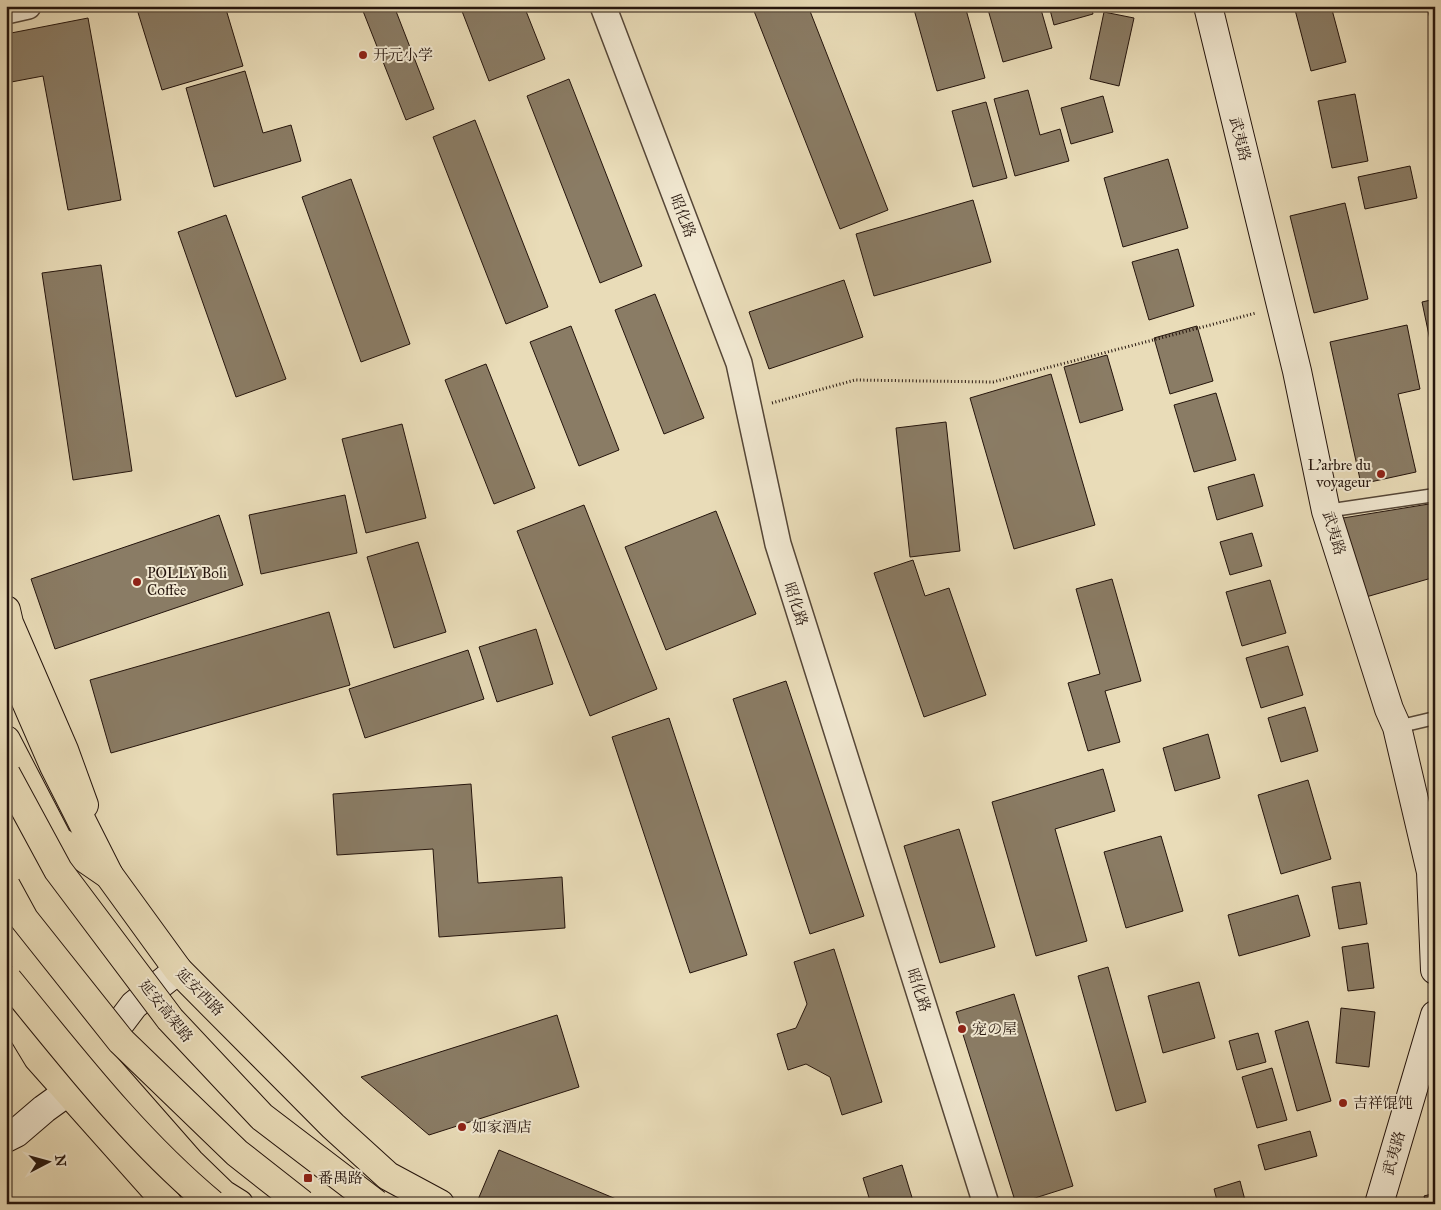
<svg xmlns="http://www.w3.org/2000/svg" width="1441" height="1210" font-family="'IM FELL Great Primer','Noto Serif SC','Noto Serif JP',serif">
  <rect width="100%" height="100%" fill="#e9dcb8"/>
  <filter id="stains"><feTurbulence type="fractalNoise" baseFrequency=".004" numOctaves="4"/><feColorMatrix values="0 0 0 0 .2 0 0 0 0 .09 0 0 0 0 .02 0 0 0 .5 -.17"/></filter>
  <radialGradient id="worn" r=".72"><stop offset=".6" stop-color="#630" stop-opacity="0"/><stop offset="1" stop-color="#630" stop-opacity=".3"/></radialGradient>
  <path fill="#8a7c65" stroke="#24140c" d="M136,6H225L243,66L162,90Z
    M361,6H394L434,109L406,120Z
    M460,6H524L545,59L489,81Z
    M752,6H808L888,210L840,229Z
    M913,6H965L985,78L937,91Z
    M987,6H1040L1052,48L1003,62Z
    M1049,6H1091L1093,14L1054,25Z
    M1294,6H1331L1346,62L1311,71Z
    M1427,6H1435V40Z
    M1104,12L1134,18L1119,86L1090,79Z
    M88,18L121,200L68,210L43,76L6,83V34Z
    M245,71L263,133L291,125L301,161L214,187L186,88Z
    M569,79L642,266L600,283L527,96Z
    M1028,90L1040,135L1060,129L1069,161L1015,176L994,99Z
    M1355,94L1368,161L1332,168L1318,101Z
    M1103,96L1113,132L1071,144L1061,108Z
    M986,102L1007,178L973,187L952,111Z
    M475,120L548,307L506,324L433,137Z
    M1168,159L1188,228L1123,247L1104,178Z
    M1410,166L1417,198L1365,209L1358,177Z
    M351,179L410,344L361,362L302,197Z
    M973,200L991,262L874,296L856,234Z
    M1345,203L1368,299L1314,313L1290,216Z
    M226,215L286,379L236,397L178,232Z
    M1178,249L1194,306L1149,320L1132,262Z
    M101,265L132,471L73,480L42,273Z
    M844,280L863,337L769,369L749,312Z
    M655,294L704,418L664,434L615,310Z
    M1435,299V364L1422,302Z
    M1407,325L1420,389L1398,394L1416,472L1361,484L1330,342Z
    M571,326L619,450L579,466L530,342Z
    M1197,326L1213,381L1170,394L1154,338Z
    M1107,355L1123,410L1080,423L1064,367Z
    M486,364L535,488L494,504L445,380Z
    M1051,374L1095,525L1014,549L970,398Z
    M1216,393L1236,460L1194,472L1174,405Z
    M946,422L960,551L910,557L896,428Z
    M402,424L426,518L366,533L342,439Z
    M1254,474L1263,506L1217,520L1208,487Z
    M345,495L357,553L261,574L249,515Z
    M1435,503V577L1366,597L1343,518Z
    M584,505L657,689L590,716L517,531Z
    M716,511L756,614L666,650L625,547Z
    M219,515L243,585L55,649L31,579Z
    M1252,533L1262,566L1230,575L1220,542Z
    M418,542L446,632L394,648L367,557Z
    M913,560L925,596L949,588L986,695L924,717L874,573Z
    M1112,579L1141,681L1105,691L1120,742L1088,751L1068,683L1100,674L1076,589Z
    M1270,580L1286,633L1242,646L1226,592Z
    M329,612L350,685L111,753L90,680Z
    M536,629L553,684L497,702L479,647Z
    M1288,646L1303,695L1261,708L1246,658Z
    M468,650L484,699L365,738L349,689Z
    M786,681L864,916L810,934L733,699Z
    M1305,707L1318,751L1281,762L1268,718Z
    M669,718L747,955L690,973L612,737Z
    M1208,734L1220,778L1175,791L1163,748Z
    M1103,769L1115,811L1055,829L1087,941L1036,956L992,802Z
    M1308,780L1331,859L1281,874L1258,795Z
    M471,784L478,883L562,877L565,928L439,937L433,849L337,855L333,794Z
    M959,829L995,947L940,963L904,846Z
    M1161,836L1183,911L1126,928L1104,852Z
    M1360,882L1367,924L1339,929L1332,887Z
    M1298,895L1310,936L1239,956L1228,915Z
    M1368,943L1374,988L1348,991L1342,947Z
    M834,949L882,1102L842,1115L830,1077L806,1064L788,1070L777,1034L796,1028L807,1004L794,962Z
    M1108,967L1146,1102L1116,1111L1078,976Z
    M1199,982L1215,1038L1163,1053L1148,996Z
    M1014,994L1073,1186L1016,1204L956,1012Z
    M1341,1008L1375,1012L1369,1067L1336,1063Z
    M557,1015L579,1087L429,1135L361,1077Z
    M1308,1021L1331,1101L1297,1111L1275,1031Z
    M1258,1033L1266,1062L1237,1070L1229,1041Z
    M1272,1068L1287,1120L1257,1128L1242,1077Z
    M1435,1106V1136L1430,1107Z
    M1310,1131L1317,1156L1265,1170L1258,1145Z
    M499,1150L628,1204H482L477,1202Z
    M902,1165L914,1204H871L863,1178Z
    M1240,1181L1246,1204H1218L1214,1189Z
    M1435,1193V1204H1426L1424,1196Z"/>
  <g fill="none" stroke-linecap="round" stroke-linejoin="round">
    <g stroke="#554637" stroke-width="15">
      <path id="lane" d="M1326,511L1435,495
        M1397,727L1435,718"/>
    </g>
    <g stroke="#554637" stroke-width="28">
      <path id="street" d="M603,6L739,363L778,544L986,1204
        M6,11L28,6"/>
    </g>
    <g stroke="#24140c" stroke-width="30">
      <path id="secondary" d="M1208,6L1297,371L1326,511L1389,709L1397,727L1431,872L1435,970
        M6,1138L16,1133L44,1109L69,1091L134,1005L178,970
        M1379,1204L1435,1015"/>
    </g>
    <g stroke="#24140c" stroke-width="30">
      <path id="primary" d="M6,610L9,623L64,750L84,805
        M6,740L58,840L109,875L178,970L333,1126L388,1176L440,1204
        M6,935L96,1055L190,1162L223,1194L239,1204
        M6,1005L38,1058L168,1204"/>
    </g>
    <g stroke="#24140c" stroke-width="30">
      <path id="highway" d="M6,656L54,766L109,875"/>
    </g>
    <path stroke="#24140c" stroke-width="3" stroke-dasharray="1 2.5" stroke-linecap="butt" d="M772,403L855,380L993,382L1256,313"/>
    <use href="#lane" stroke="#f1e8d1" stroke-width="12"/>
    <use href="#street" stroke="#f1e8d1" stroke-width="25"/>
    <use href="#secondary" stroke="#f1e8d1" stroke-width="28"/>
    <use href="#primary" stroke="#e9dcb8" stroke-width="28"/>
    <use href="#highway" stroke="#e9dcb8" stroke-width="28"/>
    <g stroke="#24140c" stroke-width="30" stroke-linecap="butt">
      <path id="highway-bridge" d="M6,774L58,870L170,1019L262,1117L376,1204
        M6,886L24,919L121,1041L237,1153L302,1204
        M8,980C72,1058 134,1139 212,1204"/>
    </g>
    <use href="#highway-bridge" stroke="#e9dcb8" stroke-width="28"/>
  </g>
  <g fill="#8f2418" stroke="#f1e8d1" stroke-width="2">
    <circle cx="363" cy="55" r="5"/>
    <circle cx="1381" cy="474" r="5"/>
    <circle cx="137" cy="582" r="5"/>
    <circle cx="962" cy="1029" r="5"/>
    <circle cx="1343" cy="1103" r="5"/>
    <circle cx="462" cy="1127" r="5"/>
    <rect x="303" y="1173" width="10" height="10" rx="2.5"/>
  </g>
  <g text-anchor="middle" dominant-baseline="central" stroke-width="4" stroke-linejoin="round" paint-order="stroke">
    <g font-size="15" fill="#24140c" stroke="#f1e8d1" text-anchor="start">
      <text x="373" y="55">开元小学</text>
      <text x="1371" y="465" text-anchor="end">L'arbre du<tspan x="1371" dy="17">voyageur</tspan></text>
      <text x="147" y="573">POLLY Boli<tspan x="147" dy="17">Coffee</tspan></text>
      <text x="972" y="1029">宠の屋</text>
      <text x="1353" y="1103">吉祥馄饨</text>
      <text x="472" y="1127">如家酒店</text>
      <text x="318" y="1178">番禺路</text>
    </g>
    <g font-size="15" fill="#24140c" stroke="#f1e8d1">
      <text transform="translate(1240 139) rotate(76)">武夷路</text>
      <text transform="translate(683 216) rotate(69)">昭化路</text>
      <text transform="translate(1334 533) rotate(73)">武夷路</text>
      <text transform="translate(796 604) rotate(72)">昭化路</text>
      <text transform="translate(919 990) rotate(72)">昭化路</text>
      <text transform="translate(200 992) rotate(45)">延安西路</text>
      <text transform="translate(166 1011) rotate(51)">延安高架路</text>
      <text transform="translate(1394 1153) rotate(-74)">武夷路</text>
    </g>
  </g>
  <rect width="1441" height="1210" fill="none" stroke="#e9dcb8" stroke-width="25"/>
  <rect x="8" y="8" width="1426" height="1195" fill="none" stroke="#24140c" stroke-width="2.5"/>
  <rect x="12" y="12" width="1416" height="1185" fill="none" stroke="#24140c"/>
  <g transform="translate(48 1162) rotate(84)" stroke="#f1e8d1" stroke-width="4" paint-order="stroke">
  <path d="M0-4L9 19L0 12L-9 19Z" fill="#24140c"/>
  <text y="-8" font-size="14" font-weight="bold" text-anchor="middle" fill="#24140c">N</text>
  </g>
  <rect width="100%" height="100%" filter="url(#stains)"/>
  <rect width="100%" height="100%" fill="url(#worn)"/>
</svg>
